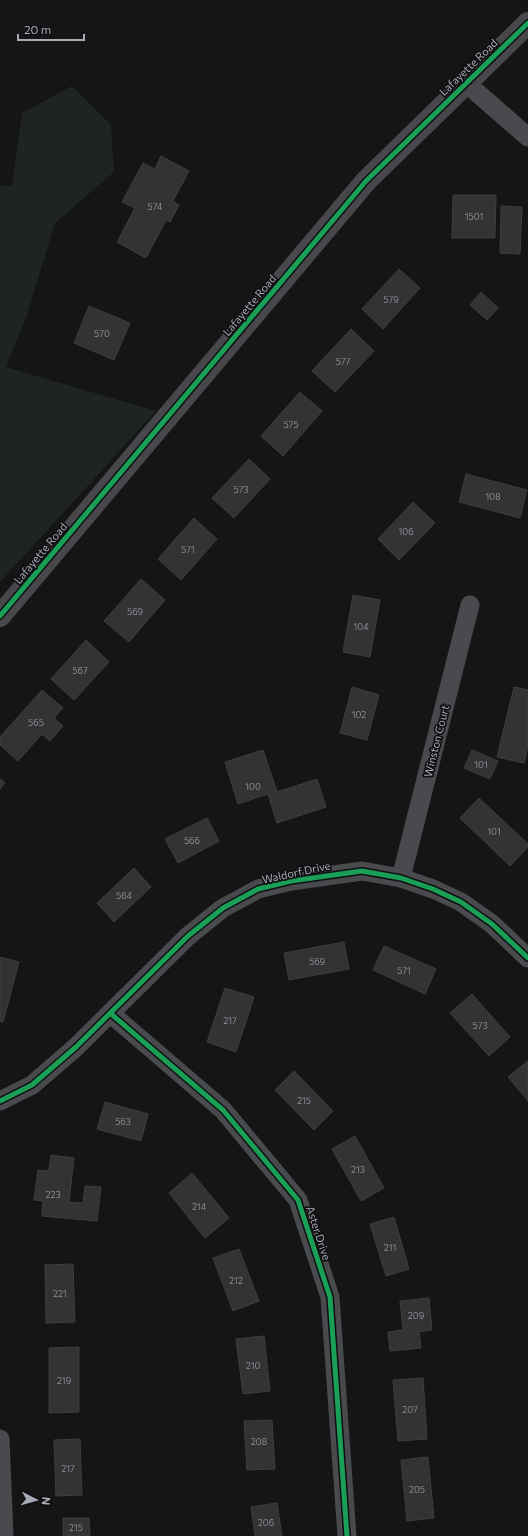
<svg xmlns="http://www.w3.org/2000/svg" width="528" height="1536" font-family="Commissioner,sans-serif">
  <rect width="100%" height="100%" fill="#151515"/>
  <path fill="#1e241f" d="M72,86L111,125L114,172L55,223L27,315L6,367L156,411L0,582V186L12,185L22,113Z"/>
  <path fill="#333334" stroke="#3e3e41" d="M161,156L189,171L173,201L179,205L170,222L166,220L146,258L117,242L135,208L122,202L143,163L155,169Z
    M453,195H496L495,238H452Z
    M501,206L522,207L520,254L500,253Z
    M399,269L420,288L383,329L362,309Z
    M481,292L498,308L487,320L470,305Z
    M89,306L130,323L114,360L74,343Z
    M351,329L374,351L335,392L312,371Z
    M300,392L322,411L283,456L261,436Z
    M249,459L270,479L234,518L212,498Z
    M466,474L527,490L520,518L459,502Z
    M413,502L435,523L399,560L378,539Z
    M194,518L217,539L181,580L158,559Z
    M141,579L165,600L129,642L104,621Z
    M353,595L380,600L370,657L343,652Z
    M86,640L109,662L74,700L51,679Z
    M352,687L379,695L367,740L340,733Z
    M514,687L528,690V746L524,763L497,757Z
    M42,690L63,708L54,718L63,726L50,741L42,734L18,761L0,745V737Z
    M263,750L277,792L317,779L326,807L277,823L268,794L238,804L225,762Z
    M472,750L498,761L490,779L464,768Z
    M0,779L5,783L0,789Z
    M479,798L528,844V847L510,866L460,818Z
    M207,818L219,841L178,863L165,839Z
    M134,868L151,887L114,922L97,903Z
    M344,942L349,969L289,980L284,953Z
    M384,946L436,969L425,994L373,970Z
    M0,957L19,962L3,1022L0,1021Z
    M225,988L254,997L236,1052L207,1042Z
    M472,994L510,1037L489,1056L450,1013Z
    M528,1061V1101L508,1077Z
    M294,1071L333,1111L314,1130L275,1090Z
    M105,1102L148,1114L141,1141L97,1129Z
    M355,1136L384,1188L361,1201L332,1149Z
    M51,1155L74,1158L69,1202L83,1203L85,1186L101,1187L97,1221L42,1216L43,1201L34,1200L38,1170L49,1171Z
    M192,1173L229,1218L205,1238L169,1193Z
    M394,1217L409,1269L386,1276L370,1224Z
    M239,1249L259,1301L233,1311L213,1258Z
    M73,1264L75,1322L46,1323L45,1265Z
    M429,1298L432,1330L419,1332L421,1348L390,1351L388,1332L403,1330L400,1301Z
    M264,1336L270,1391L243,1394L236,1339Z
    M79,1347V1412L49,1413V1348Z
    M423,1378L427,1439L398,1441L393,1380Z
    M272,1420L275,1469L247,1470L244,1421Z
    M80,1439L82,1495L56,1496L54,1440Z
    M428,1457L434,1518L407,1521L401,1460Z
    M277,1503L282,1536H255L251,1507Z
    M63,1518H89L90,1536H63Z"/>
  <g fill="none" stroke-linecap="round" stroke-linejoin="round">
    <path stroke="#494a4e" stroke-width="19" d="M466,83L528,137
      M401,878L470,605
      M110,1013L223,1110L298,1200L330,1297L347,1536
      M0,1101L32,1085L76,1047L188,936L223,908L258,889L291,881L362,871L401,878L433,889L461,902L492,924L528,958
      M0,1439L4,1536"/>
    <path stroke="#48484c" stroke-width="22" d="M0,616L366,181L528,23"/>
    <g stroke="#100f11" stroke-width="8">
      <path id="cycleway" d="M0,616L366,181L528,23
        M110,1013L223,1110L298,1200L330,1297L347,1536
        M0,1101L32,1085L76,1047L188,936L223,908L258,889L291,881L362,871L401,878L433,889L461,902L492,924L528,958"/>
    </g>
    <use href="#cycleway" stroke="#1a9f57" stroke-width="5"/>
  </g>
  <g text-anchor="middle" dominant-baseline="central" stroke-width="3.5" stroke-linejoin="round" paint-order="stroke">
    <g font-size="9" fill="#898c96">
      <text x="155" y="206">574</text>
      <text x="474" y="216">1501</text>
      <text x="391" y="299">579</text>
      <text x="102" y="333">570</text>
      <text x="343" y="361">577</text>
      <text x="291" y="424">575</text>
      <text x="241" y="489">573</text>
      <text x="493" y="496">108</text>
      <text x="406" y="531">106</text>
      <text x="188" y="549">571</text>
      <text x="135" y="611">569</text>
      <text x="361" y="626">104</text>
      <text x="80" y="670">567</text>
      <text x="359" y="714">102</text>
      <text x="36" y="722">565</text>
      <text x="481" y="764">101</text>
      <text x="253" y="786">100</text>
      <text x="494" y="831">101</text>
      <text x="192" y="840">566</text>
      <text x="124" y="895">564</text>
      <text x="317" y="961">569</text>
      <text x="404" y="970">571</text>
      <text x="230" y="1020">217</text>
      <text x="480" y="1025">573</text>
      <text x="304" y="1100">215</text>
      <text x="123" y="1121">563</text>
      <text x="358" y="1169">213</text>
      <text x="53" y="1194">223</text>
      <text x="199" y="1206">214</text>
      <text x="390" y="1247">211</text>
      <text x="236" y="1280">212</text>
      <text x="60" y="1293">221</text>
      <text x="416" y="1315">209</text>
      <text x="253" y="1365">210</text>
      <text x="64" y="1380">219</text>
      <text x="410" y="1409">207</text>
      <text x="259" y="1441">208</text>
      <text x="68" y="1468">217</text>
      <text x="417" y="1489">205</text>
      <text x="266" y="1522">206</text>
      <text x="76" y="1527">215</text>
    </g>
    <g font-size="11" fill="#a6a9b6" stroke="#100f11">
      <text transform="translate(468 67) rotate(-44)">Lafayette Road</text>
      <text transform="translate(249 305) rotate(-50)">Lafayette Road</text>
      <text transform="translate(40 553) rotate(-50)">Lafayette Road</text>
      <text transform="translate(436 741) rotate(-76)">Winston Court</text>
      <text transform="translate(296 872) rotate(-12)">Waldorf Drive</text>
      <text transform="translate(319 1233) rotate(72)">Aster Drive</text>
    </g>
  </g>
  <g transform="translate(36 1500) rotate(96)" stroke="#100f11" stroke-width="3" paint-order="stroke">
  <path d="M0-3L7 15L0 10L-7 15Z" fill="#a6a9b6"/>
  <text y="-6" font-size="11" font-weight="bold" text-anchor="middle" fill="#a6a9b6">N</text>
  </g>
  <path d="M18 34v6h66v-6" fill="none" stroke="#a6a9b6" stroke-width="2"/>
  <text x="24" y="34" font-size="12" fill="#a6a9b6" stroke="#100f11" stroke-width="3" paint-order="stroke">20 m</text>
</svg>
